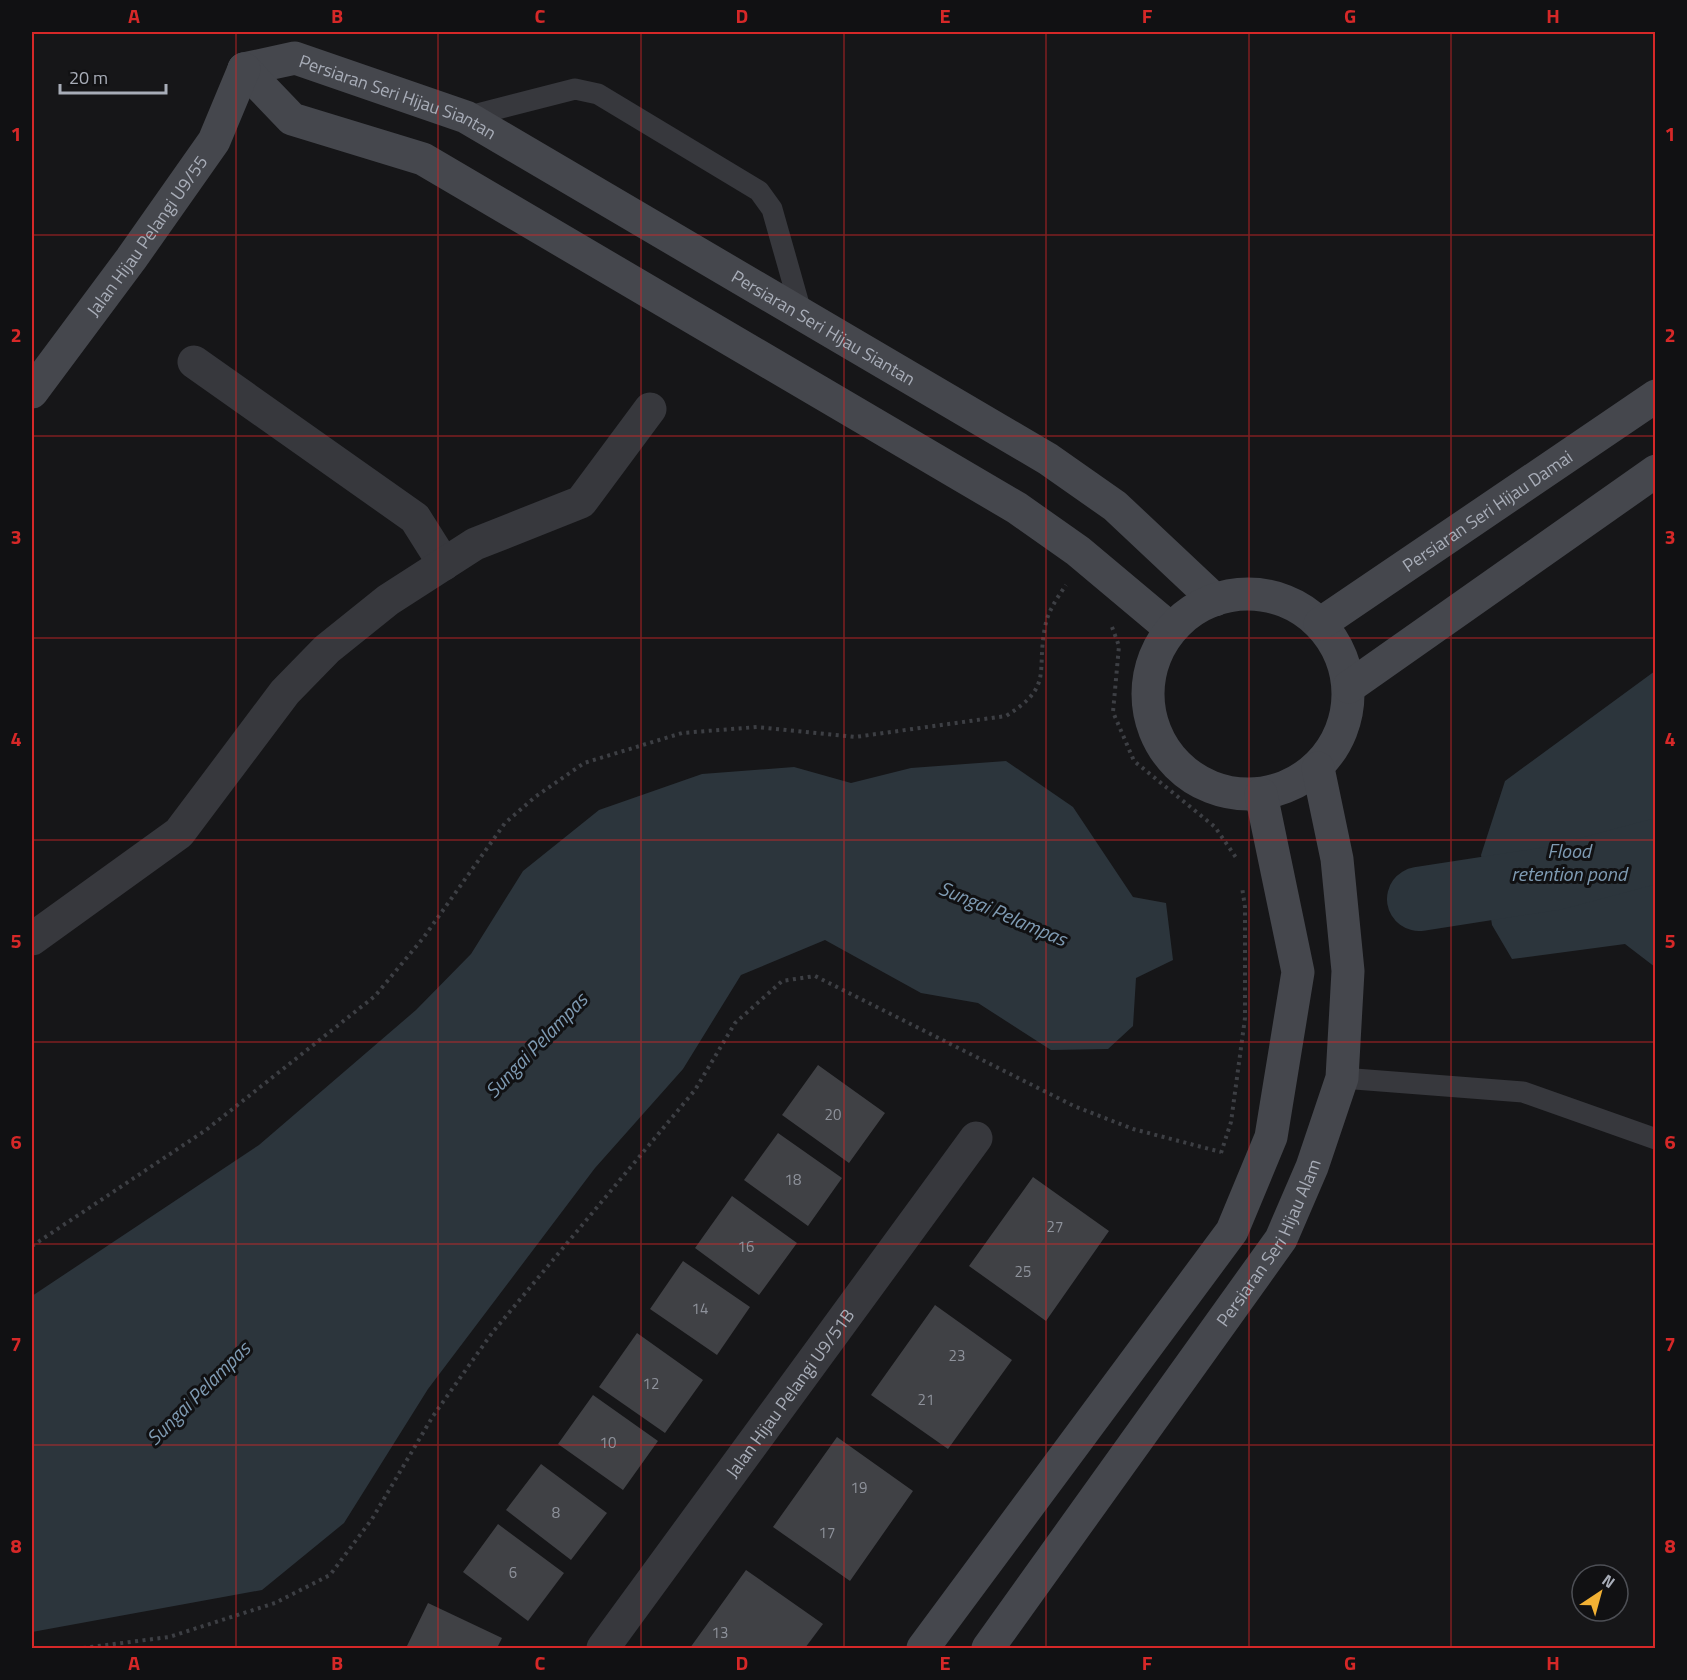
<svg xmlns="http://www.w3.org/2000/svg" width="1687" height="1680" font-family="'Titillium Web',sans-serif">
  <rect width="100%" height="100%" fill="#161618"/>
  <path fill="#2c353c" d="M1655,671V967L1625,944L1512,959L1492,925L1481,855L1505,781Z
    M1006,761L1073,807L1133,897L1166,903L1173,960L1136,978L1133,1026L1108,1049L1051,1050L978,1003L921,993L825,940L741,975L683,1069L595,1168L428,1389L344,1523L262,1590L32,1632V1296L259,1145L416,1010L471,954L523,871L599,810L702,774L794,767L851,783L911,768Z"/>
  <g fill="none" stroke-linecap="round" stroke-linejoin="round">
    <path stroke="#2c353c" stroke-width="64" d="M1419,899L1555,878L1656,851"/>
  </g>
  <path fill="#404145" d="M818,1065L885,1113L849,1163L782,1115Z
    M778,1133L842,1178L808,1226L744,1180Z
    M1033,1177L1109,1231L1046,1321L969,1266Z
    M732,1196L797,1243L759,1295L695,1248Z
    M683,1261L750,1307L717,1355L650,1309Z
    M935,1305L1012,1360L948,1449L871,1395Z
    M637,1333L703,1380L665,1433L599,1387Z
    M593,1395L658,1441L623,1490L558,1444Z
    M837,1437L913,1491L850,1581L773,1527Z
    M541,1464L607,1513L571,1560L506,1510Z
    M498,1524L564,1573L528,1621L463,1572Z
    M746,1570L823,1624L805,1648H690Z
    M428,1603L502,1638L497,1648H406Z"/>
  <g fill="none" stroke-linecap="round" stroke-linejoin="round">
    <path stroke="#3d3f44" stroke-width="4" stroke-dasharray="3 4.5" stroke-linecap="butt" d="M1112,627L1119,646L1113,712L1134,761L1215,827L1237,859
      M1221,1153L1231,1122L1245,1018V907L1242,887
      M32,1246L206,1130L375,996L424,937L505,823L535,797L584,763L682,733L757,727L855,737L1006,716C1054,686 1036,673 1045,627C1048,611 1057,598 1066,585
      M83,1648L169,1637L275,1603L330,1575L372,1519L433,1416L492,1333L695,1090L735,1023L782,981L815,976L1074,1106L1133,1129L1221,1152"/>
    <path stroke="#37383d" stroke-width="21" d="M466,117L575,89L598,94L759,191L772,209L802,315
      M1342,1078L1523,1092L1656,1139"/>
    <g stroke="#37383d" stroke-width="33">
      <path d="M194,362L415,518L444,564"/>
      <path d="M32,939L179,833L285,692L327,649L388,600L475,544L581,502L650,409"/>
      <path id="s1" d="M603,1648L976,1138"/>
    </g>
    <g stroke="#45474d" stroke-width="33">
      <path id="s2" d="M244,69L295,58L466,117L1048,459L1115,506L1215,600"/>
      <path d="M244,69L292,119L423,159L1017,508L1078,551L1171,629"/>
      <path id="s3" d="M32,392L131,259L214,141L244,69"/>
      <circle cx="1248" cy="694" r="100"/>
      <path id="s4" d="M1320,624L1656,396"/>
      <path d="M1349,687L1656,471"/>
      <path d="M923,1648L1232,1231L1271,1137L1298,972L1261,794"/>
      <path id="s5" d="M988,1648L1281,1239L1312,1167L1342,1078L1348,971L1337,859L1318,768"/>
    </g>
  </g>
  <path fill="none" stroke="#d62828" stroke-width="1.5" stroke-opacity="0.55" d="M236,32V1648M438,32V1648M641,32V1648M844,32V1648M1046,32V1648M1249,32V1648M1451,32V1648M32,235H1656M32,436H1656M32,638H1656M32,840H1656M32,1042H1656M32,1244H1656M32,1445H1656"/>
  <g text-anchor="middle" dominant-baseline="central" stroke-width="6" stroke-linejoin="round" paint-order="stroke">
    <g font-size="15" fill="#8e929b">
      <text x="833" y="1114">20</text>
      <text x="793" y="1179">18</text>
      <text x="1055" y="1226">27</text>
      <text x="746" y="1246">16</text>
      <text x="1023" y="1271">25</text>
      <text x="700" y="1308">14</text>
      <text x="957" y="1355">23</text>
      <text x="651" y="1383">12</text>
      <text x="926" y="1399">21</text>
      <text x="608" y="1442">10</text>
      <text x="859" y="1487">19</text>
      <text x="556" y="1512">8</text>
      <text x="827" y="1532">17</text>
      <text x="513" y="1572">6</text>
      <text x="720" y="1632">13</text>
    </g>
    <g font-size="18" fill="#a8adb8" stroke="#111113">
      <text stroke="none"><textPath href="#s2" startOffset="162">Persiaran Seri Hijau Siantan</textPath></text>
      <text stroke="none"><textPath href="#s3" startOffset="194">Jalan Hijau Pelangi U9/55</textPath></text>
      <text stroke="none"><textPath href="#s2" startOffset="648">Persiaran Seri Hijau Siantan</textPath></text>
      <text stroke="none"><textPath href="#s4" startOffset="202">Persiaran Seri Hijau Damai</textPath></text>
      <text stroke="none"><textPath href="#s5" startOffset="494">Persiaran Seri Hijau Alam</textPath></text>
      <text stroke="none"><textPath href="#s1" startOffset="316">Jalan Hijau Pelangi U9/51B</textPath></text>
    </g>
    <g font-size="20" font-style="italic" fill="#7f9bb3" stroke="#111113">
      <text x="1569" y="850">Flood<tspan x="1569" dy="23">retention pond</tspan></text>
      <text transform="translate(1003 913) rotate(23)">Sungai Pelampas</text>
      <text transform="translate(536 1045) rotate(-46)">Sungai Pelampas</text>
      <text transform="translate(198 1393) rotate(-45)">Sungai Pelampas</text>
    </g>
  </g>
  <rect width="1687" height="1680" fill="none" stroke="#111113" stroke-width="66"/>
  <g transform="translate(1600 1593) rotate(36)"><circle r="28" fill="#111113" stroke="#4d4f55" stroke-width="1.5"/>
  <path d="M0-4.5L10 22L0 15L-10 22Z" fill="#f2b134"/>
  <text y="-9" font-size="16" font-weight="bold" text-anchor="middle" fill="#a8adb8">N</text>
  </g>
  <path d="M60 84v9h106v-9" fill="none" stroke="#a8adb8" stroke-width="3"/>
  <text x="69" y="84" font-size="18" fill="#a8adb8" stroke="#111113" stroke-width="4.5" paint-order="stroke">20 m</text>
  <rect x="33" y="33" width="1621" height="1614" fill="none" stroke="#d62828" stroke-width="2"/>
  <g font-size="20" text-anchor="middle" font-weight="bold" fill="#d62828">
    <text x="134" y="23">A</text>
    <text x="337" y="23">B</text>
    <text x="540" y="23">C</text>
    <text x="742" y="23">D</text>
    <text x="945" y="23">E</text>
    <text x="1147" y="23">F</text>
    <text x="1350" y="23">G</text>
    <text x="1553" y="23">H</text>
    <text x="16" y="141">1</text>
    <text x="1670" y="141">1</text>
    <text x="16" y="342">2</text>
    <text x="1670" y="342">2</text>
    <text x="16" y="544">3</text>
    <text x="1670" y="544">3</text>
    <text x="16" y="746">4</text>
    <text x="1670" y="746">4</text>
    <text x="16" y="948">5</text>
    <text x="1670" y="948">5</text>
    <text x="16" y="1149">6</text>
    <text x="1670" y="1149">6</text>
    <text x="16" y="1351">7</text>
    <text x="1670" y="1351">7</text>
    <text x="16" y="1553">8</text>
    <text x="1670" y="1553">8</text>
    <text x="134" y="1670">A</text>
    <text x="337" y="1670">B</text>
    <text x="540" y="1670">C</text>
    <text x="742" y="1670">D</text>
    <text x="945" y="1670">E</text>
    <text x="1147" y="1670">F</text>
    <text x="1350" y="1670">G</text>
    <text x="1553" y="1670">H</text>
  </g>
</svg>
